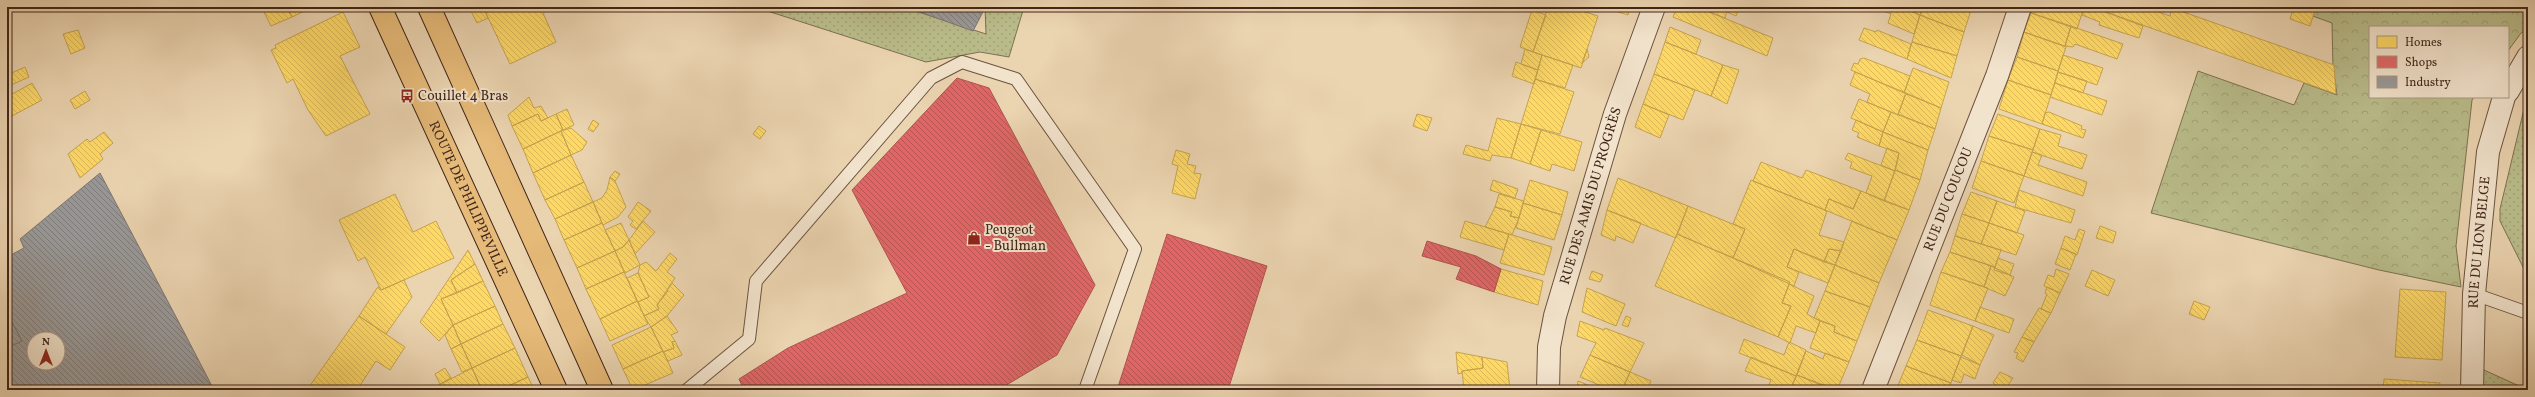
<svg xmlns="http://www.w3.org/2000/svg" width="2535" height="397" font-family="Vollkorn,serif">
  <defs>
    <pattern id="green-dots" width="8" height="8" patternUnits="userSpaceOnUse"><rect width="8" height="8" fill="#b9bc8a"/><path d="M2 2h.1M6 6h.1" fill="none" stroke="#a0a176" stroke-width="1.8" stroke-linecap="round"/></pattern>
    <pattern id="forest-crowns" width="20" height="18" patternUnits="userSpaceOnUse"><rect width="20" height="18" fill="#b9bc8a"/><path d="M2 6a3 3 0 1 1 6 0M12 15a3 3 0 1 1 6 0" fill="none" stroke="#a0a176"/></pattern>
    <pattern id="homes-back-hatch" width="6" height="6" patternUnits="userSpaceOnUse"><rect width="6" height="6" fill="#ffd966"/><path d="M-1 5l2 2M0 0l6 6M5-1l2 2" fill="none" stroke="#dcba58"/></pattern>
    <pattern id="shops-back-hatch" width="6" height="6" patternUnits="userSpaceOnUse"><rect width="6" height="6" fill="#e06666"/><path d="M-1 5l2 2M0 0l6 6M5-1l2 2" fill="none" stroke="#b75453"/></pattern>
    <pattern id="industry-back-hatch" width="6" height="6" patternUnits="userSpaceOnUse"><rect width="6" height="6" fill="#999"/><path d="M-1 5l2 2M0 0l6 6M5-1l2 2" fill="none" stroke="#7e7d7c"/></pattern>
  </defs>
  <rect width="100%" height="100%" fill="#ebd4b0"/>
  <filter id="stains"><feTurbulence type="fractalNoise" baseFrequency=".005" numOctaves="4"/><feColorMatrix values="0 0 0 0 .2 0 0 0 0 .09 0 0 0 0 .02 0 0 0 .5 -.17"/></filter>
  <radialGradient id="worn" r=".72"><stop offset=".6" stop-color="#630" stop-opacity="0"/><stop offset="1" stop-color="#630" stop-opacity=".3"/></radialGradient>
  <path fill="url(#green-dots)" stroke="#7d7152" d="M755,7H903L986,34L985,7H1024L1009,57L980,52L926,62Z
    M2528,103V277L2500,221V209L2524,109Z
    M2473,365L2528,390H2476Z"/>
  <path fill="url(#forest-crowns)" stroke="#7d7152" d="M2300,7H2528V29L2521,33L2508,51V27H2370V97H2474L2472,100L2456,246L2461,287L2379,270L2151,213L2198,71L2294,105L2304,83L2337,95L2333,67L2332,23L2299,11Z"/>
  <path fill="url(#homes-back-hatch)" stroke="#c6a34f" d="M254,7H287L292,17L271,26L262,8L256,10Z
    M287,7H313L292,17Z
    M469,7H483L488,18L477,23Z
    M483,7H554L543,13L556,42L510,64Z
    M1548,7H1569L1598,16L1581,68L1533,52Z
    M1602,7H1630L1628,15Z
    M1677,7H1697L1773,38L1767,56L1673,17Z
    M1697,7H1728L1725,18Z
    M1728,7H1739L1736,16L1727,12Z
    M1874,7H1901L1920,15L1914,34L1888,23L1891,14Z
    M1901,7H1923L1920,15Z
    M1923,7H1972L1964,32L1920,15Z
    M2033,7H2084L2077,29L2031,13Z
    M2084,7H2092L2143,26L2139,38L2099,25L2100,22L2082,15Z
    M2092,7H2144L2170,16L2172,8L2334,65L2336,94Z
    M2294,7H2316L2310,26L2290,19Z
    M1532,10L1546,15L1533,52L1520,47Z
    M343,12L360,47L340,56L370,114L326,136L308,110L293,79L287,83L271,50L276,48L275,45Z
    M2031,13L2071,26L2065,46L2024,32Z
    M1920,15L1964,32L1957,56L1912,42Z
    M2071,26L2123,44L2117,59L2075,44L2073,47L2065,46Z
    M1670,27L1701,40L1696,54L1665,42Z
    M1864,28L1876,32L1877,30L1911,44L1907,59L1859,40Z
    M78,30L85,48L71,54L63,34Z
    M2024,32L2066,47L2058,71L2017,57Z
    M1665,42L1723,65L1711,96L1654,74Z
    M1912,42L1957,56L1951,78L1907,59Z
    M1525,49L1542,55L1538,70L1521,64Z
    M1587,49L1589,57L1582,63Z
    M1542,55L1573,65L1565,88L1535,79Z
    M2063,55L2103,68L2097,85L2058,72Z
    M2017,57L2058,71L2051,95L2008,80Z
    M1864,58L1910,76L1904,93L1851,70L1854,63L1858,64L1860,59Z
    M1516,62L1538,70L1534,84L1512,76Z
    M1723,65L1739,70L1727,104L1711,96Z
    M25,67L29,77L11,85L7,75Z
    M1913,68L1949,82L1941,108L1904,93Z
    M1855,72L1906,93L1898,115L1867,102L1870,94L1850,85Z
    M2058,72L2087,81L2083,93L2055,83Z
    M1654,74L1695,90L1683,120L1643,104Z
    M1535,79L1574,92L1560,134L1521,124Z
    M2008,80L2051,95L2042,124L1999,109Z
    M32,83L42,100L10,117L7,111V97Z
    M2055,83L2107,101L2102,115L2050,97Z
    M85,91L90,100L75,109L70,100Z
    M1906,93L1941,108L1935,129L1898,114Z
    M529,97L534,108L541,106L548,118L541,121L538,114L512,126L508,115Z
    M1859,99L1891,112L1883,132L1851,118Z
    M1643,104L1669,115L1660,138L1635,127Z
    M567,109L574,125L563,130L556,114Z
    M1891,112L1935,129L1928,150L1883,132Z
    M2049,112L2082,126L2081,129L2086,130L2083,138L2042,124L2045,113Z
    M538,114L541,121L556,114L563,130L523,149L512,126Z
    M1417,114L1432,118L1427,131L1413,126Z
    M1998,114L2040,129L2033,150L1989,136Z
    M1497,118L1521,124L1511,158L1492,155L1490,161L1463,154L1466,145L1488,151Z
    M593,120L599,124L593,132L588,129Z
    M1856,120L1883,132L1879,146L1857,137L1859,133L1852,130Z
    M1521,124L1541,130L1530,164L1511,158Z
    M759,126L766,131L760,139L753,134Z
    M571,128L587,142L582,150L571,155L561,131Z
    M2040,129L2061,135L2058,146L2087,155L2082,169L2032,152Z
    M1541,130L1582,142L1574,171L1552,164L1550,171L1530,164Z
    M561,131L571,155L533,173L523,149Z
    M104,132L113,143L100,154L103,159L80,178L68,154L87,139L90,142Z
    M1883,132L1928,150L1920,180L1895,170L1899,153L1879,146Z
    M1989,136L2033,150L2024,176L1981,161Z
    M1887,148L1899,153L1895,171L1881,165Z
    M1176,150L1190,154L1187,164L1196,166L1194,173L1201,174L1195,199L1172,193L1178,166L1172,164Z
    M2032,152L2042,155L2038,165L2087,182L2083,196L2024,176Z
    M1848,153L1895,171L1884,201L1866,193L1872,176L1850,168L1852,162L1845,159Z
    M571,155L584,182L545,200L533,173Z
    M1981,161L2024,176L2014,203L1972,188Z
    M1761,162L1802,178L1806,170L1861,191L1853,209L1829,199L1825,210L1753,181Z
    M1895,170L1920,180L1909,210L1884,201Z
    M615,171L620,174L615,181L610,177Z
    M610,177L615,181L626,207L618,217L603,225L593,202L602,198L607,190Z
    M1618,178L1688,206L1676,238L1607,210Z
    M1493,180L1518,189L1515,198L1490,190Z
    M1530,180L1568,192L1562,215L1523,203Z
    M1751,180L1827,211L1819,235L1844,242L1841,251L1829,249L1824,262L1794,249L1787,267L1799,272L1794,286L1733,258L1745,229L1733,224Z
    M584,182L593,202L555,219L545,200Z
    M2019,190L2075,210L2071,223L2015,207Z
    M1861,191L1909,210L1897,240L1825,210L1829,199L1853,209Z
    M1971,192L1997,201L1989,223L1962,214Z
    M395,194L413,232L436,221L454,258L381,290L365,257L358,261L339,220Z
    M1499,194L1524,201L1519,218L1510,216L1512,212L1495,207Z
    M1997,201L2025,211L2017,233L1989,223Z
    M593,202L602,223L564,240L555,219Z
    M638,202L651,211L636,229L630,225L633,221L628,217Z
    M1523,203L1562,215L1554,240L1516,228Z
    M1688,206L1745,229L1733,258L1677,234Z
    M1495,207L1512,212L1510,216L1519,218L1512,235L1485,227Z
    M1607,210L1641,223L1633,243L1616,236L1615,241L1601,235Z
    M1962,214L1989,223L1981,244L1955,236Z
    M643,221L655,232L635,254L629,240Z
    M1465,221L1509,234L1504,250L1460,237Z
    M1852,221L1897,240L1879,283L1835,265Z
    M602,223L615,251L577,268L564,240Z
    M621,223L629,240L623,247L615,251L605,230Z
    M1989,223L2024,235L2016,255L1981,244Z
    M2100,226L2116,232L2113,243L2096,238Z
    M2079,229L2085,231L2077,255L2061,248L2065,236L2075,240Z
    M1509,234L1552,247L1544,275L1500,263Z
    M1677,234L1790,282L1782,303L1791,306L1778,337L1655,286Z
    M1955,236L2001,250L1995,267L1950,252Z
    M629,240L640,265L625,273L615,251L623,247Z
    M2061,248L2076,254L2070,270L2055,264Z
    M1794,249L1835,265L1828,283L1787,267Z
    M1829,249L1841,251L1835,265L1824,262Z
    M468,250L475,264L451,280L457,293L441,299L453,325L439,341L420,322Z
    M615,251L624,272L586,289L577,268Z
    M1950,252L1991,266L1984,287L1941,272Z
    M670,253L677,259L667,272L675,278L667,290L668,291L657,305L659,309L644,316L638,302L649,297L638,273L640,265L646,262L656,271Z
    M1998,258L2014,264L2010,275L1994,270Z
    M475,264L483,281L457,293L451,280Z
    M1835,265L1879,283L1870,307L1825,291Z
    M1991,266L2014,277L2005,296L1984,287Z
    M1501,269L1543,281L1538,305L1494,292Z
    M2056,269L2069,274L2060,293L2044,286L2048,275L2054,277Z
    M2092,270L2115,280L2108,296L2085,286Z
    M1592,271L1603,275L1600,282L1589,279Z
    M624,272L637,301L600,319L586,289Z
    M1941,272L1988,288L1975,321L1930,305Z
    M638,273L649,297L638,302L627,278Z
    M404,280L412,297L386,334L359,316L377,288L379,287L381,290Z
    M483,281L495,306L453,325L441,299Z
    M672,283L684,295L667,316L651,327L644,316L659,309L657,305Z
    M1789,284L1814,296L1807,314L1820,321L1816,333L1796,326L1790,343L1778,337L1791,306L1782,303Z
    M2047,287L2060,293L2051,313L2041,309L2047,294L2045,293Z
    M1587,288L1625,304L1616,326L1582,312Z
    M2400,289L2446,292L2442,360L2395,357Z
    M1825,291L1870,307L1857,341L1834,332L1835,326L1814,318Z
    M637,301L648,324L610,341L600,319Z
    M2194,301L2210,307L2204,320L2189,314Z
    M495,306L503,324L461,344L453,325Z
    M1980,307L2014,319L2009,333L1975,321Z
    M2039,308L2051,313L2034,342L2022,337Z
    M1928,310L1973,326L1961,356L1917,340Z
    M359,316L405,347L390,370L376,361L357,390H307Z
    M667,316L678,332L671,335L675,341L672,342L674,348L663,352L651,327Z
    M1626,316L1631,318L1628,327L1622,325Z
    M1580,321L1604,330L1605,328L1644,343L1630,372L1590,355L1596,343L1577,336Z
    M1820,321L1835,326L1834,332L1857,341L1849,362L1810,348Z
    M503,324L515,348L472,368L461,344Z
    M453,325L461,344L451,349L445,335Z
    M1973,326L1994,335L1980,365L1962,355Z
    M651,327L663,351L623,369L612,345Z
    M2022,337L2034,342L2023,362L2016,358L2018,353L2014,352Z
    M1744,339L1784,355L1789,342L1806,350L1796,376L1739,353Z
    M1917,340L1961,356L1951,383L1906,366Z
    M675,341L682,355L668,361L663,352L674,348L672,342Z
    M461,344L472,368L462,372L451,349Z
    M515,348L528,377L499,390H482L472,368Z
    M663,351L673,373L633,390L623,369Z
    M1806,351L1823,359L1825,353L1849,362L1837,390L1797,375Z
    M1456,352L1482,357L1483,368L1462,371V373L1458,374Z
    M1590,355L1630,372L1622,390H1611L1580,377Z
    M1482,357L1507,362L1510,390H1464L1462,371L1483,368Z
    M1751,357L1796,376L1790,390H1767L1771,380L1745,371Z
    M1961,357L1980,365L1975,379L1964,374L1961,383L1952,380Z
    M1906,366L1951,383L1948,390H1904L1897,388Z
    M445,368L451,378L440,384L435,374Z
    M472,368L482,390H437L435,387Z
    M1630,372L1651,381L1647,390L1640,388L1639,390H1622Z
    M2000,372L2013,378L2005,390H1995L1997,386L1993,383Z
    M1797,375L1833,390H1790Z
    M528,377L534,390L502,389Z
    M2384,379L2440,383L2439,390H2383Z
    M1578,381L1600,390H1577Z"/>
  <path fill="url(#shops-back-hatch)" stroke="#b0534f" d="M957,78L989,88L1095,285L1057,355L998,390H744L739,379L788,348L907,293L852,190Z
    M1167,234L1267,266L1228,390H1117Z
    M1427,241L1476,256L1501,269L1494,292L1456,279L1461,267L1422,256Z"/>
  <path fill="url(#industry-back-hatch)" stroke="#7f7673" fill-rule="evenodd" d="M906,7H985V8L973,31Z
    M100,173L184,332L214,390H7V348L22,341L7,313V257L24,248L20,239ZM34,339H58V363H34Z
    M7,313L22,341L7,348Z"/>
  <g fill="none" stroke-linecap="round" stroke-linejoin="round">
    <g stroke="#6c523f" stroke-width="14">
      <path id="service" d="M2474,294L2528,313
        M687,390L749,339L756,281L931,78L962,62L1016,79L1135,249L1085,390"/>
    </g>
    <g stroke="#6c523f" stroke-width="24">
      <g id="minor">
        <path d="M2508,91L2528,57"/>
        <path id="s1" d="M1548,390L1549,347L1555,316L1615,114L1654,7"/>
        <path id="s2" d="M1873,390L1997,76L2020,7"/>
        <path id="s3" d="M2472,390L2474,294L2488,152L2504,97"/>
      </g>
    </g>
    <g stroke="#412619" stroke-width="24">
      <g id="primary">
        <path id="s4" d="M380,7L556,390"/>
        <path d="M429,7L602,390"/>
      </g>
    </g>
    <use href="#service" stroke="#f2e3cc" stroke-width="12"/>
    <use href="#minor" stroke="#f2e3cc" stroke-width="22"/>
    <use href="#primary" stroke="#e6ba78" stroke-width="22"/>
  </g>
  <defs>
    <g id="bus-bare" transform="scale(1.08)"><path d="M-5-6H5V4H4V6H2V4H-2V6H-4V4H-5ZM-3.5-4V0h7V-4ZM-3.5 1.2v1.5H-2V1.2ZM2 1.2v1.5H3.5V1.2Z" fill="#8f2418" stroke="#f2e3cc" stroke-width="2.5" paint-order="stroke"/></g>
    <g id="shop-bare" transform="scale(1.08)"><path d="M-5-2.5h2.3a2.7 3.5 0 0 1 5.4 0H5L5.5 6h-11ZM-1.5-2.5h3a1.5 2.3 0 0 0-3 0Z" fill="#8f2418" stroke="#f2e3cc" stroke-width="2.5" paint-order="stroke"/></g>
  </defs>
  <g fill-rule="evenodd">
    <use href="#bus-bare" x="407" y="96"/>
    <use href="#shop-bare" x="974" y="238"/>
  </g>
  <g text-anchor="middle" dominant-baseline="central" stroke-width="4" stroke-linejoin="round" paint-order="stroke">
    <g font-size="14" fill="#412619" stroke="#f2e3cc" text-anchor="start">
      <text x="418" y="96">Couillet 4 Bras</text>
      <text x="985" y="230">Peugeot<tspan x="985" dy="16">- Bullman</tspan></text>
    </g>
    <g font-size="14" fill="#412619" stroke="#f2e3cc">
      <text stroke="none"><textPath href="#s1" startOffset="200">RUE DES AMIS DU PROGRÈS</textPath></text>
      <text stroke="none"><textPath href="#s4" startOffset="211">ROUTE DE PHILIPPEVILLE</textPath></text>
      <text stroke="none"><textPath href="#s2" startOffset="205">RUE DU COUCOU</textPath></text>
      <text stroke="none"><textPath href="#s3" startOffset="148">RUE DU LION BELGE</textPath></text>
    </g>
  </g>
  <rect width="2535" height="397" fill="none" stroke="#ebd4b0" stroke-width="24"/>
  <rect x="8" y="8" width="2519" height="381" fill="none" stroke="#412619" stroke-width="2"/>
  <rect x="12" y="12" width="2511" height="373" fill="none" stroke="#412619"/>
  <rect x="2369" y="26" width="140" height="72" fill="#f2e3cc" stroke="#ab9784"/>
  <rect x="2377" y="36" width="20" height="12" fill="#ffd966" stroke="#ab9784"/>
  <text x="2405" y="46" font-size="12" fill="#412619">Homes</text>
  <rect x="2377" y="56" width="20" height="12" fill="#e06666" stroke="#ab9784"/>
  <text x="2405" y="66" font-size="12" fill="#412619">Shops</text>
  <rect x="2377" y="76" width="20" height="12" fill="#999999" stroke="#ab9784"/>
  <text x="2405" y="86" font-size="12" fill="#412619">Industry</text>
  <g transform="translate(46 351)"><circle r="19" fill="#f2e3cc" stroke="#ab9784"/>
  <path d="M0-3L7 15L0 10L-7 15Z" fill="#8f2418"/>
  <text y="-6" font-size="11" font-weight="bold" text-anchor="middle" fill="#412619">N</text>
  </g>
  <rect width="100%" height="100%" filter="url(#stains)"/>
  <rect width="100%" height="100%" fill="url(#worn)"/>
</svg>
